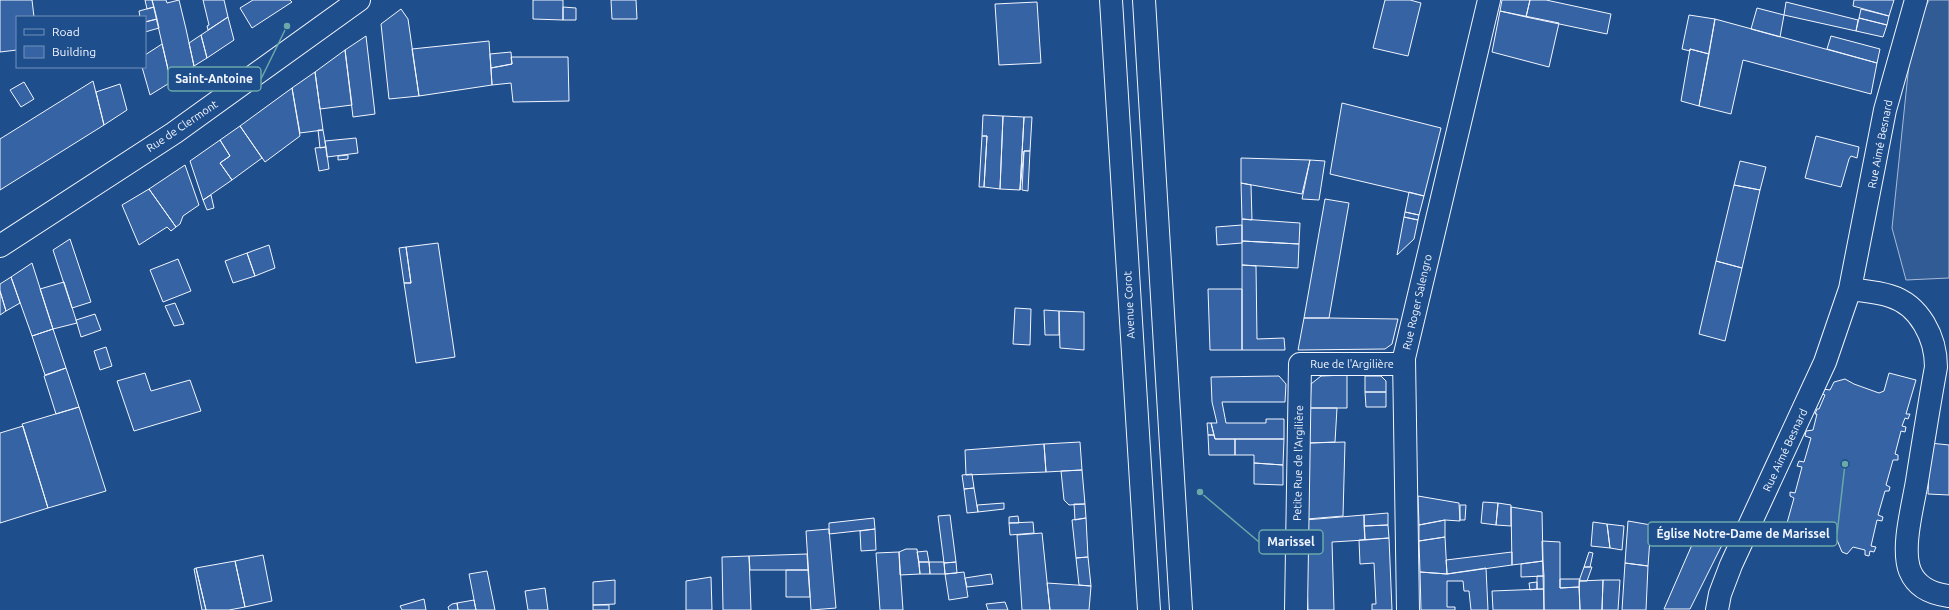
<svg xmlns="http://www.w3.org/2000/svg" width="1949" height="610" font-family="Ubuntu,sans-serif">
  <rect width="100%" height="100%" fill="#1f4e8c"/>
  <path fill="#305b95" stroke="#a8bbd7" d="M1929,0H1949V278L1906,280L1892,228L1912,35Z"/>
  <path fill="#3563a3" stroke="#f2f6ff" d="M0,0H32L34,17H17V50L0,52Z
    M145,0H152L154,7L147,9Z
    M152,0H166L167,3L179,0L186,29L194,66L171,82Z
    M203,0H224L228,17L208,30L207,26L209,25Z
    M253,0H290L292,2L252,28L240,8Z
    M533,0H563V20L533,19Z
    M611,0H636L637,19H612Z
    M1385,0H1410L1421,3L1408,56L1373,48Z
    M1502,0H1530L1526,17L1500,11Z
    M1530,0H1546L1611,14L1607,34L1526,17Z
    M1854,0H1894L1889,16L1853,6Z
    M1037,2L1041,63L999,65L995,4Z
    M1786,2L1858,20L1856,31L1784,15Z
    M154,7L157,19L145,22V17H140L139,11Z
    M563,7L576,8V20H563Z
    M1757,8L1784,15L1780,37L1751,29Z
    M401,9L408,19L419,96L389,99L381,24Z
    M1861,9L1889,16L1887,25L1859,18Z
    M1500,11L1559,23L1549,67L1492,52Z
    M1689,15L1715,19L1709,54L1690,49V51L1682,49Z
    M228,17L234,40L207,58L201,35Z
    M1859,18L1887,25L1883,37L1856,31Z
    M157,19L159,28L145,32V22Z
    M1715,19L1877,63L1871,94L1743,60L1731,114L1699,106Z
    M201,35L207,58L194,66L189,43Z
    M366,36L375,114L353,117L345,50Z
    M1831,36L1880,49L1877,63L1827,49Z
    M489,41L492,85L419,96L412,49Z
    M162,44L171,82L150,95L142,67H145V55Z
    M1690,49L1709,54L1699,106L1681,101Z
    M345,50L352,105L320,109L315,72Z
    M511,52L512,64L491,68L490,54Z
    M511,57H568L569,101L513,102L511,83L492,85L491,68L512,64Z
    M315,72L323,130L300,133L292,88Z
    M93,81L104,125L0,190V139Z
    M24,82L34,99L21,107L10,90Z
    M120,84L127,110L104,125L96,92Z
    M292,88L300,136L265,162L240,126Z
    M1342,103L1441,128L1424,196L1330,174Z
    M983,115L1003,116L1000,189L984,187L987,136H982Z
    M1003,116L1024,117L1020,190L1000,189Z
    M1024,117H1032L1030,151H1024L1020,190Z
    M240,126L262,158L232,180L220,163L230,156L220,140Z
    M318,130H323L326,147L320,148Z
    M982,136H987L984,187H979Z
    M1816,136L1859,147L1857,158L1851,156L1849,159L1841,187L1805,178Z
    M356,138L358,153L327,157L325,141Z
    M220,140L230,156L220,163L232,180L203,200L190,161Z
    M326,147L329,169L319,171L315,148Z
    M1024,151H1030L1028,191L1022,190Z
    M348,155V159L338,160V156Z
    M1241,158L1310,160L1302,194L1241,183Z
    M1310,160L1325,161L1319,200L1302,199Z
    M1740,161L1766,167L1760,190L1734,185Z
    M185,165L199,205L183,216L180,224L176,227L149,189Z
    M1241,183L1251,185L1252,220L1242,219Z
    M1734,185L1760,190L1742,268L1716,261Z
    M149,189L176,227L171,231L167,227L139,245L122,205Z
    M1409,192L1424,196L1419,215L1405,212Z
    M211,195L214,208L207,210L203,200Z
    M1325,199L1349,203L1329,318H1304Z
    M1405,212L1419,215L1418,220L1404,217Z
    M1404,217L1418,220L1414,239L1397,255Z
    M1242,219L1300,223L1299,244L1242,241Z
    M1242,225V243L1217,245L1216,227Z
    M70,239L91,302L72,308L53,250Z
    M1242,241L1299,244L1298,268L1242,265Z
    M438,243L455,357L416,363L404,283H411L406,247Z
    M269,245L275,268L255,276L247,253Z
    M406,247L411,283H404L399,248Z
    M247,253L255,276L233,283L225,261Z
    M178,259L191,291L163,302L150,270Z
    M1716,261L1742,268L1725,341L1699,334Z
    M32,263L53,329L32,336L11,277Z
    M1242,265L1256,266L1257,339L1284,338L1285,350H1242Z
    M11,277L20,303L6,311L0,291V284Z
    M64,282L77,323L53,329L40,289Z
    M1208,289H1242V350H1210Z
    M0,291L6,311L0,315Z
    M175,303L184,324L174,326L165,306Z
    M1015,308L1031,309L1030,345L1013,344Z
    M1044,310L1059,311V335H1045Z
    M1059,311L1084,312V350L1060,348Z
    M95,314L101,330L81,337L76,320Z
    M1304,318H1329L1398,319L1392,344L1385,349L1298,350Z
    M53,329L66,368L45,375L32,336Z
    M106,347L112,366L100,370L94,351Z
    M66,368L79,407L56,414L44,376Z
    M145,373L151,391L190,380L201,411L134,431L117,381Z
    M1889,373L1916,380L1906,414H1910L1908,419L1905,418L1902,426L1906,427L1905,432L1901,431L1895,454L1898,455V460H1893L1886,485L1890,487L1889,491H1885L1878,515L1883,517L1882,521L1877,520L1871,546L1876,547L1874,552L1870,551L1869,556L1865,555V550L1853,547L1847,554L1842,552L1837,540L1823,535L1811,544L1803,542L1797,532L1791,530L1790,533L1786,532V529L1782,528L1783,523H1787L1794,498L1790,496V492L1795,493L1802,467L1797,466L1799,461L1804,462L1811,438L1805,436L1806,431L1813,430L1817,414H1815L1817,409H1819L1825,395L1822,394L1823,389L1830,390L1834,382L1845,379L1854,384L1879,393L1884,391Z
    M1347,375V408H1310L1311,384L1321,376Z
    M1279,376L1286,384L1285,402H1222L1226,423H1266V419H1284V439H1215L1211,423H1217L1212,402L1211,377Z
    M1365,376H1381L1386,381V392H1365Z
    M1365,392H1386V407H1366Z
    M79,407L106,491L48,508L22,424Z
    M1310,408H1337L1335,442L1309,443Z
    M1207,423H1211L1214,435H1208Z
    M23,426L48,508L0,523V433Z
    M1208,435H1214L1215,439H1235V455H1209Z
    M1235,439H1284L1283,465L1254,463V455H1235Z
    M1080,442L1082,470L1046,472L1044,444Z
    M1345,442L1343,516L1307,519L1309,443Z
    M1930,443L1949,445V495L1928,494Z
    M1044,444L1046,472L966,475L965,450Z
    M1254,463L1283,465V485L1254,484Z
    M1082,470L1085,504L1069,505L1064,500L1061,471Z
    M972,474L974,488L964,489L962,475Z
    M974,488L978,512L967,513L964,489Z
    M1418,496L1459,503L1460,521L1445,520L1419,525Z
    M1483,502L1498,503L1496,525L1481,523Z
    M1004,503V509L978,512L977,505Z
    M1498,503L1511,505V526L1496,525Z
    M1074,504H1085L1086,518L1075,520Z
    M1460,505H1466L1465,520H1460Z
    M1511,507L1542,512L1543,561L1512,565Z
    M1388,513V525L1364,526V515Z
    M950,515L956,562L944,563L938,516Z
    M1364,515L1365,540L1332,542L1334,610H1308L1305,520Z
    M1018,516L1019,523H1009V517Z
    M874,518L875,529L829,534V523Z
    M1086,518L1088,557L1076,558L1072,520Z
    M1445,520V537L1419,541V525Z
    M1628,521L1651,525L1648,566L1625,563Z
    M1033,522L1034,533L1010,535L1009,523Z
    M1593,522L1607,524L1610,548L1591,546Z
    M1607,524L1624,526L1622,550L1610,548Z
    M1388,525L1389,538L1365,540L1364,526Z
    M829,529L836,608L811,610L806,531Z
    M875,529L876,550L861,551L860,531Z
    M1698,531L1727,535L1690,609H1664Z
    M1042,533L1050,610H1022L1017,535Z
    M1445,537L1447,574L1420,572L1419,541Z
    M1389,538L1392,610H1372V604H1376L1374,563L1360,564L1359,540Z
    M1542,541L1560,542V588L1579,587L1580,610H1544Z
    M906,549H917L920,574L900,575L899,552Z
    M927,551L929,562H919L917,552Z
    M899,552L903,610H880L876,553Z
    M1512,552V565L1447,574L1446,560Z
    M1589,552L1593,553L1590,567H1584Z
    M807,554L808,570H750L749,556Z
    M263,555L272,601L245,607L235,561Z
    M749,556L751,610H723L722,557Z
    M1088,557L1091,586L1079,585L1076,558Z
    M235,561L245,607L229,610H206L196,568Z
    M1543,561L1544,576L1521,577V564Z
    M919,562H929L930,574H920Z
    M929,562H944L945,574H930Z
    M956,562L957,573L945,574L944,563Z
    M1625,563L1648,566L1646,610H1622Z
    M1584,567H1592L1587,581H1579Z
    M196,568L206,610H202L194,569Z
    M1486,568L1488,610H1471L1469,591H1464L1463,581H1447V607H1455V610H1421L1420,572L1447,574Z
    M786,570H808L810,597H786Z
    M487,571L495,610H476L469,574Z
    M964,572L968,597L949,600L945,574Z
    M991,574L993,584L967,587L965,578Z
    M1537,576H1544V589H1537Z
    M711,577L712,610H686V581Z
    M1560,579H1580L1579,587L1560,588Z
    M615,580V604L593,605V582Z
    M1603,580L1602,610H1580L1579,581Z
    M1603,580H1620L1618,610H1602Z
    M1537,582V589L1530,590L1529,583Z
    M1047,583L1091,586L1089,610H1050Z
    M545,588L548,610H528L525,591Z
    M1544,589V610H1493L1492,591Z
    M424,599L426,610H402L400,606Z
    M474,600L476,610H458L457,603Z
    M1005,602L1008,610H988L986,604Z
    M457,603L458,610H449L448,607L452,604Z
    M593,605H609V610H593Z"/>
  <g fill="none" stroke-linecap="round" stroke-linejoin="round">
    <g stroke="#f2f6ff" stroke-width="24">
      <path id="minor" d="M1111,0L1149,610
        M1144,0L1181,610
        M1850,289C1863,291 1877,292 1890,296C1920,305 1936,338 1936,367C1929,405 1923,443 1917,481C1913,506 1901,548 1910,571C1917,588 1932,594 1949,596
        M1296,610L1300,364H1404
        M1408,610L1404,358L1489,0
        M1717,610L1720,594L1731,565L1825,362L1850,289L1885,110L1916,0"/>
    </g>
    <g stroke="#f2f6ff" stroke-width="24">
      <path id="major" d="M0,246L174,133L359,0"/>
    </g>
    <use href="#minor" stroke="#1f4e8c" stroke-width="22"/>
    <use href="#major" stroke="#1f4e8c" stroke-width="22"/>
  </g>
  <g text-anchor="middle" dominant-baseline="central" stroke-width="3" stroke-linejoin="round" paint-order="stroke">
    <g font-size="11" fill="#f2f6ff" stroke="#1f4e8c">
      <text transform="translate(182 126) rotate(-34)">Rue de Clermont</text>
      <text transform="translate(1880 144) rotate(-79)">Rue Aimé Besnard</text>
      <text transform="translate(1417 302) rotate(-77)">Rue Roger Salengro</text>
      <text transform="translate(1129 305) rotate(-93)">Avenue Corot</text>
      <text x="1352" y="364">Rue de l'Argilière</text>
      <text transform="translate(1785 450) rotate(-65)">Rue Aimé Besnard</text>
      <text transform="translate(1298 463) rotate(-89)">Petite Rue de l'Argilière</text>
    </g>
  </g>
  <path fill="none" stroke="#6aa9a8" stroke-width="1.5" d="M287 26L261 79M1845 464L1837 534M1200 492L1259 542"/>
  <g fill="#6aa9a8" stroke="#1f4e8c" stroke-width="1.5">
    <circle cx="287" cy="26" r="4"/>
    <circle cx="1845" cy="464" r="4"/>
    <circle cx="1200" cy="492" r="4"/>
  </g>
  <g fill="#1f4e8c" stroke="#6aa9a8" stroke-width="1.5">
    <rect x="168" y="67" width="93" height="24" rx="4"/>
    <rect x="1648" y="522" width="189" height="24" rx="4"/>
    <rect x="1259" y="530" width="64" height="24" rx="4"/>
  </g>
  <g font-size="12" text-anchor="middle" font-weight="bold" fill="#f2f6ff">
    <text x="214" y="83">Saint-Antoine</text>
    <text x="1743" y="538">Église Notre-Dame de Marissel</text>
    <text x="1291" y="546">Marissel</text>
  </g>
  <rect x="16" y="16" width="130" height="52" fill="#1f4e8c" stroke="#7391ba"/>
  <rect x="24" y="29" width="20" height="6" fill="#1f4e8c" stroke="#7391ba"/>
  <text x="52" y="36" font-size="12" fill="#f2f6ff">Road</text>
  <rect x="24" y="46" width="20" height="12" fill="#3563a3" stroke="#7391ba"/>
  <text x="52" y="56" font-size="12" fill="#f2f6ff">Building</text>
</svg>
